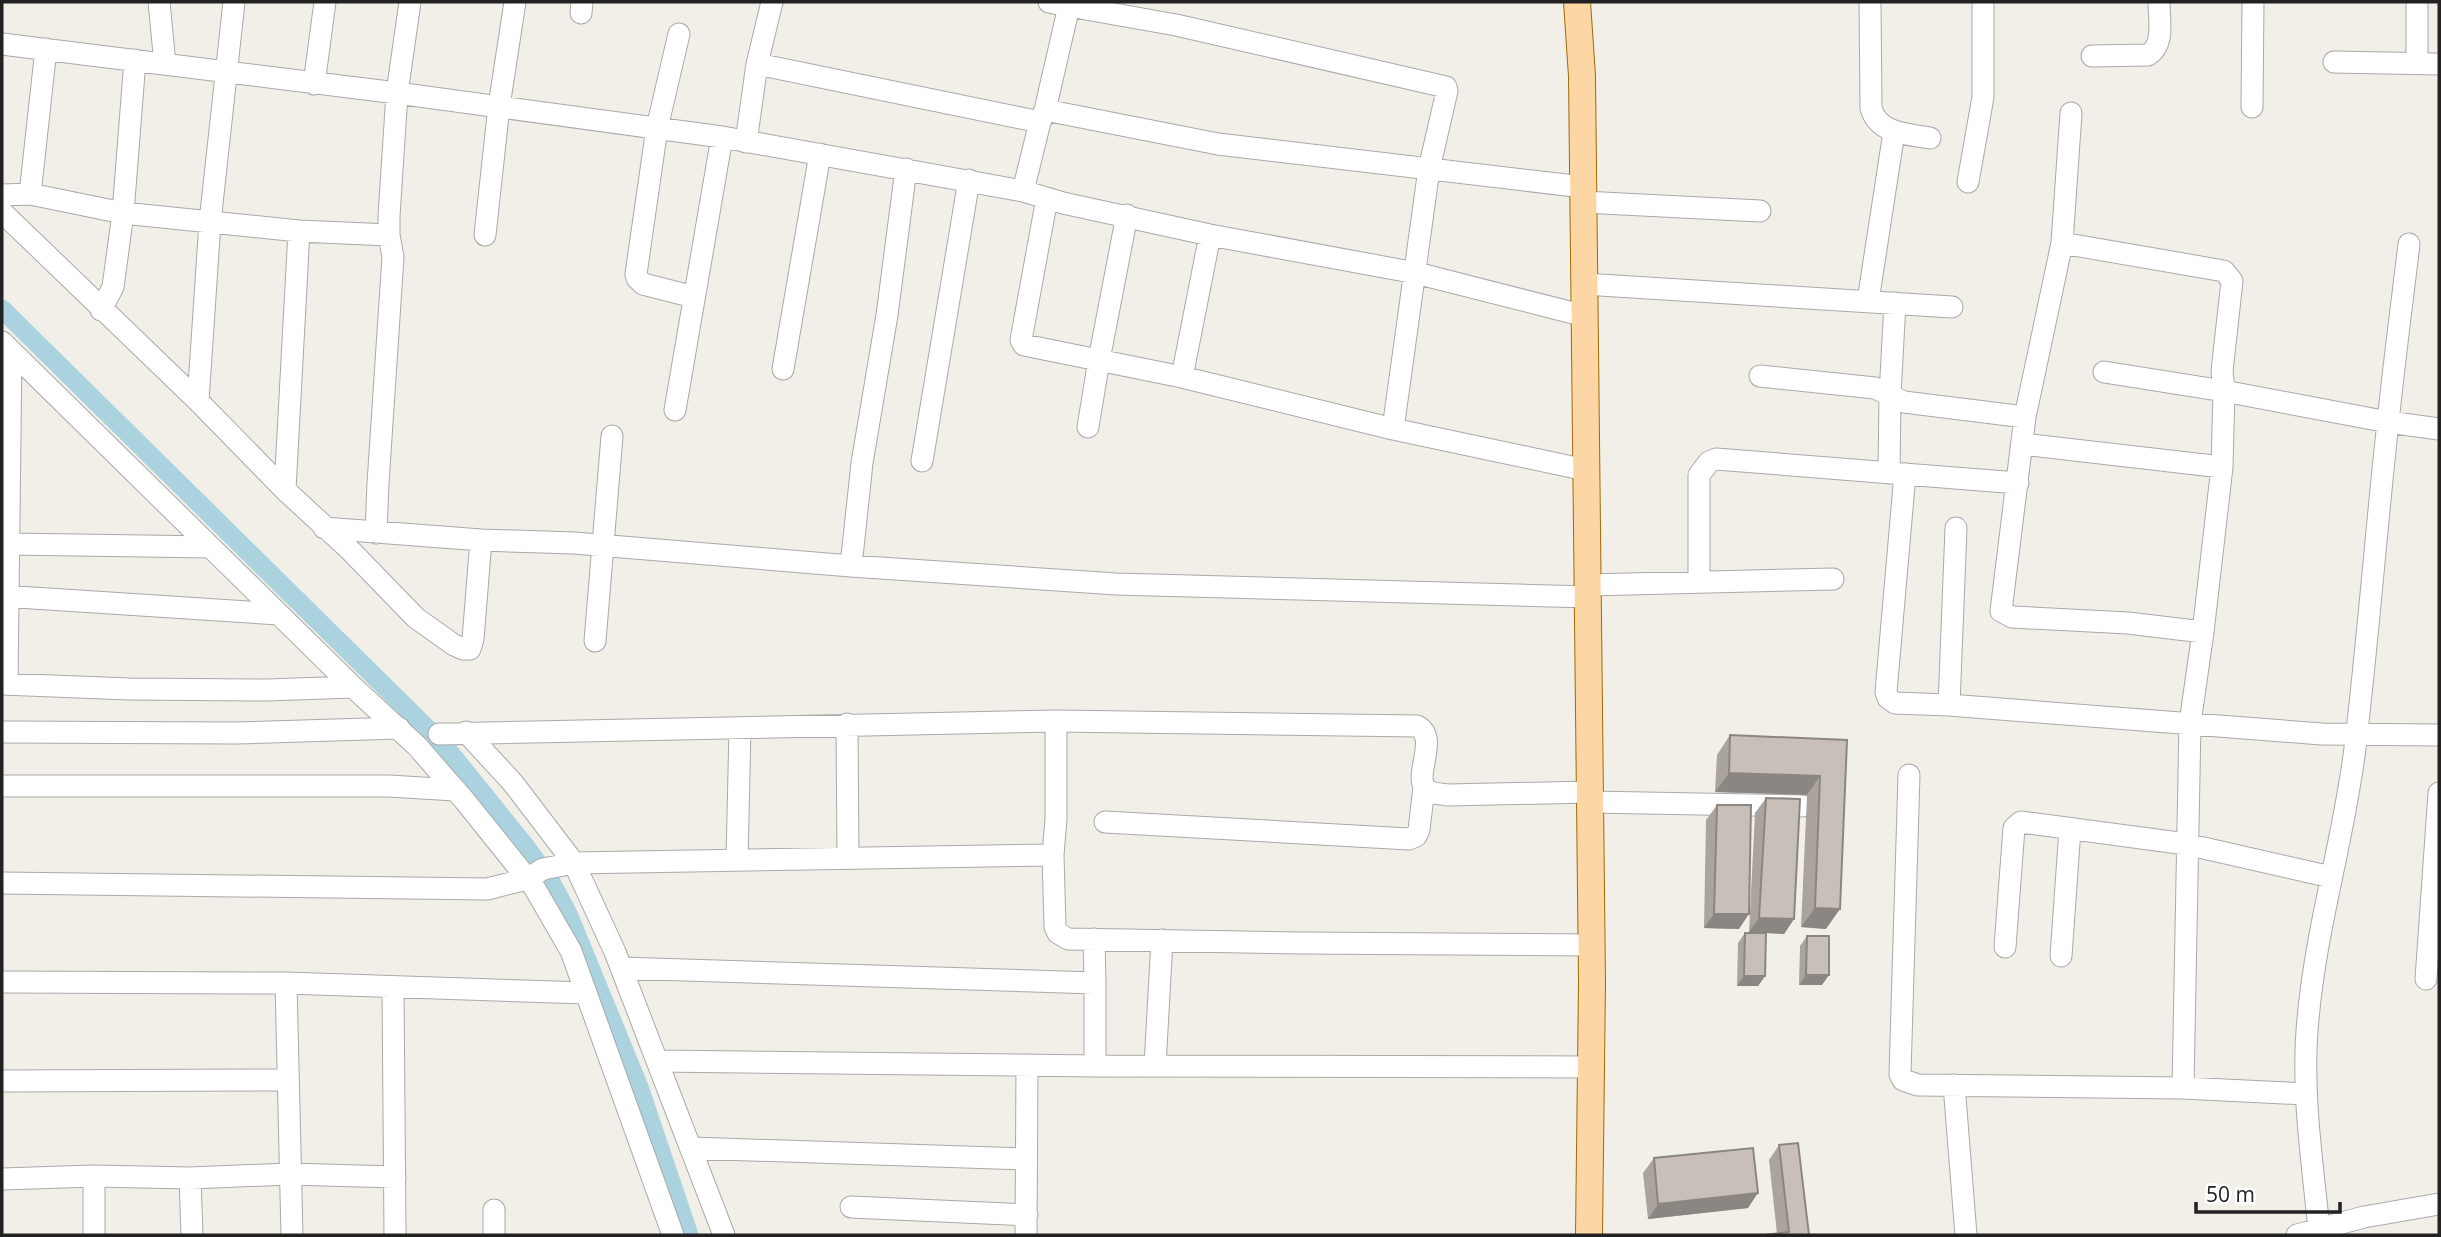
<svg xmlns="http://www.w3.org/2000/svg" width="2441" height="1237" font-family="'Open Sans',sans-serif">
  <rect width="100%" height="100%" fill="#f2efe9"/>
  <g fill="none" stroke-linecap="round" stroke-linejoin="round">
    <path stroke="#aad3df" stroke-width="19" d="M2,309L443,744L526,847L550,880L569,916L639,1087L689,1235"/>
    <g stroke="#a9a9a9" stroke-width="23">
      <path id="minor" d="M159,2L165,64
        M1870,2L1871,108C1878,134 1908,134 1930,138
        M1069,6L1176,25L1446,87L1447,91L1429,169L1393,429
        M581,13L582,2
        M679,34L657,128L636,274L637,278L643,284L694,297
        M2,44L397,93L722,137L1023,191L1063,203L1210,235L1416,273L1585,316
        M2092,56L2148,55C2165,45 2159,20 2159,2
        M2334,62L2439,64
        M2417,63V2
        M757,64L772,2
        M314,84L325,2
        M2252,107L2253,2
        M1045,110L1069,6L1049,2
        M2071,113L2062,243L2025,417L2001,611L2012,617L2128,623L2203,632
        M746,142L757,64L1040,122
        M1968,182L1983,97V2
        M1023,191L1040,122L1045,110L1218,144L1583,187
        M30,194L46,49
        M2,195L30,194L123,213L299,231
        M1047,198L1021,340L1024,345L1182,377L1393,429L1586,470
        M1583,202L1760,211
        M2,212L198,401L285,490L349,549L416,618L454,645L463,649H470L473,639L481,540
        M485,235L499,106L515,2
        M2062,243L2218,270L2224,271L2232,281L2222,371L2224,391L2222,467L2203,632L2190,723L2183,1088
        M1584,284L1952,307
        M1868,301L1894,132
        M101,310L113,287L123,213L135,60
        M2,342L353,687L417,746L465,801L534,887L571,951L673,1235
        M783,369L820,154
        M2104,372L2224,391L2388,422L2439,429
        M1760,376L1875,388L1904,402L2025,417
        M1182,377L1210,235
        M198,401L210,222L234,2
        M675,410L722,137
        M1088,427L1099,360L1127,215
        M2022,444L2222,467
        M922,461L969,180
        M1889,473L1890,395L1895,303
        M1905,474L1886,692L1888,698L1895,703L1949,705L2322,734L2439,735
        M285,490L299,231L389,235
        M324,528L481,540L574,543L851,566L1116,584L1588,597
        M376,533L378,483L393,257L389,235V216L397,93L410,2
        M9,544L210,547
        M851,566L862,463L887,315L906,169
        M1699,582V475L1709,462L1716,459L2018,483
        M1588,585L1833,579
        M2,596L279,614
        M595,641L612,436
        M2,684L129,689L267,690L353,687
        M7,684L11,351
        M1949,705L1956,528
        M847,724L848,858
        M2,732L237,733L399,728
        M466,732L513,783L574,863L615,952L724,1235
        M439,734L1056,721L1417,726C1442,739 1407,783 1431,792C1435,794 1443,794 1448,795L1590,792
        M1909,775L1900,1074L1903,1080L1918,1085L2183,1088L2306,1094
        M2,786H389L455,790
        M1590,802L1802,806
        M1105,822L1409,839L1416,836L1419,830L1424,787
        M1053,855L1055,927L1058,933L1068,939L1302,943L1592,945
        M737,860L740,728
        M2,883L487,889L527,879L543,869L574,863L1053,855L1056,819V721
        M2005,947L2014,828L2021,822L2186,844L2331,877
        M2061,956L2070,829
        M621,968L1095,983L1094,939
        M2426,979L2439,793
        M2,982L286,983L586,993
        M286,983L292,1235
        M393,987L395,1235
        M657,1061L1095,1066L1591,1067
        M1095,1066V983
        M1155,1066L1162,940
        M2,1081L288,1080
        M1954,1085L1966,1235
        M691,1148L1025,1159
        M94,1176V1235
        M190,1178L192,1235
        M2,1179L94,1176L190,1178L289,1174L395,1177
        M851,1207L1027,1215
        M2319,1229C2312,1159 2301,1089 2308,1019C2316,927 2344,839 2355,748C2368,640 2376,531 2388,422C2394,363 2402,303 2409,244
        M494,1235V1210
        M1026,1235L1027,1065
        M2297,1235L2364,1217L2439,1204"/>
    </g>
    <g stroke="#a06b00" stroke-width="28">
      <path id="major" d="M1577,2L1582,76L1592,982L1589,1235"/>
    </g>
    <use href="#minor" stroke="#fff" stroke-width="21"/>
    <use href="#major" stroke="#fcd6a4" stroke-width="26"/>
  </g>
  <path fill="#aba49e" d="M1730,735L1847,740L1826,929L1801,927L1807,795L1715,792L1717,755Z
    M1766,798L1794,919L1784,934L1749,932L1755,813Z
    M1717,805L1739,929L1704,928L1706,820Z
    M1745,933L1765,976L1758,986H1737L1738,943Z
    M1807,936L1822,985H1799L1800,946Z
    M1779,1145L1809,1235L1777,1234L1769,1160Z
    M1654,1158L1748,1208L1648,1219L1643,1173Z"/>
  <path fill="#8b8681" d="M1729,773L1820,776L1807,795L1715,792Z
    M1815,908L1840,909L1826,929L1801,927Z
    M1714,914H1749L1739,929L1704,928Z
    M1759,918L1794,919L1784,934L1749,932Z
    M1806,975H1829L1822,985H1799Z
    M1744,976H1765L1758,986H1737Z
    M1758,1193L1748,1208L1648,1219L1658,1204Z"/>
  <path fill="#c7bfb8" stroke="#8b8681" stroke-width="2" d="M1730,735L1847,740L1840,909L1815,908L1820,776L1729,773Z
    M1766,798L1800,799L1794,919L1759,918Z
    M1717,805H1751L1749,914H1714Z
    M1745,933H1766L1765,976H1744Z
    M1807,936H1829V975H1806Z
    M1798,1143L1809,1235H1765L1789,1232L1779,1145Z
    M1753,1148L1758,1193L1658,1204L1654,1158Z"/>
  <rect width="2441" height="1237" fill="none" stroke="#222222" stroke-width="7"/>
  <path d="M2196 1202v10h144v-10" fill="none" stroke="#222222" stroke-width="3.5"/>
  <text x="2206" y="1202" font-size="21" fill="#222222" stroke="#ffffff" stroke-width="5" paint-order="stroke">50 m</text>
</svg>
